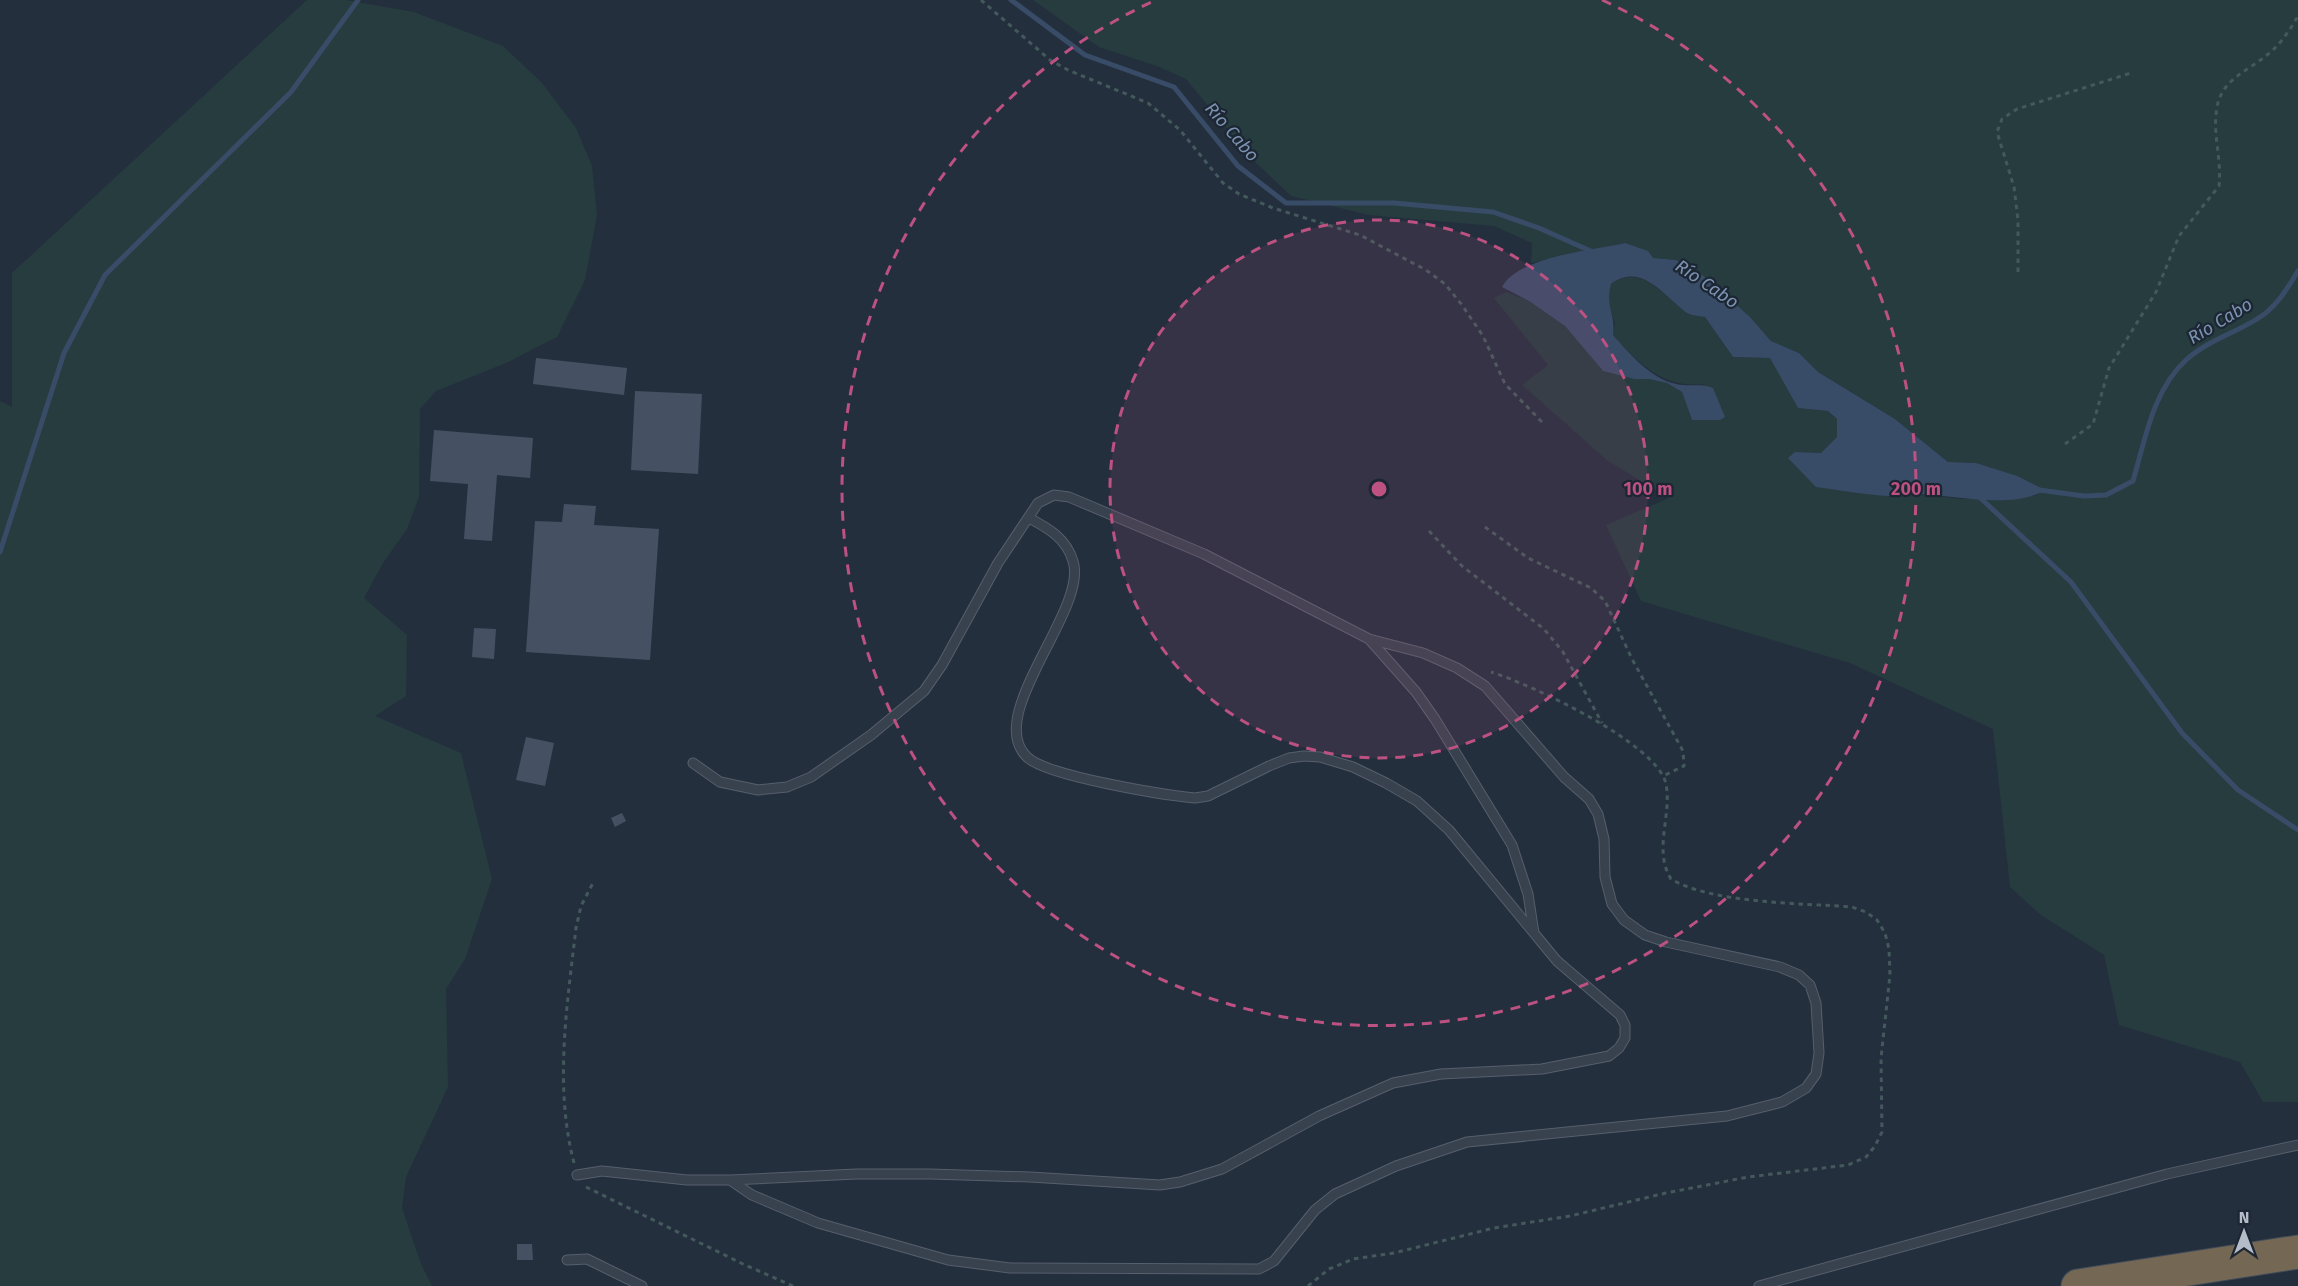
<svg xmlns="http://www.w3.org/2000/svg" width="2298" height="1286" font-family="'Fira Sans',sans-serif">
  <rect width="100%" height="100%" fill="#242f3e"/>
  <path fill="#263c3f" d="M307,0H346L414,12L503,46L542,83L576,128L592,166L597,215L585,280L557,337L506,363L436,391L420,409L419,497L407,529L383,563L364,598L407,635L406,696L375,716L461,753L492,879L465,959L446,989L448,1087L406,1177L402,1208L421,1264L432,1286H0V401L12,407V273Z
    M1033,0H2298V1102H2263L2240,1062L2119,1025L2104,955L2041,915L2010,887L1993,729L1850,663L1641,601L1606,525L1669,498L1608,461L1522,385L1548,365L1494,298L1506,292L1529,301L1565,326L1603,371L1634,379H1649L1667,383L1682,392L1692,420L1703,384C1664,389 1638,363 1613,335L1615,324L1607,300L1611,284C1642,262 1664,297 1687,313C1692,316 1700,316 1705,317L1733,357L1771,358L1798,408L1828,411L1837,419V437L1821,453L1795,452L1890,496L1921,494L1961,499L2015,498L2038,495L1976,463L1948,462L1895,419L1818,372L1799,353L1771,341L1750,317L1676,260L1653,258L1625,243L1531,263L1532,243L1494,226L1369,215L1291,196L1250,157L1186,79L1157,66L1099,47Z"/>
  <path fill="#394c67" d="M1625,243L1648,251L1653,258L1676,260L1701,274L1750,317L1771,341L1799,353L1818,372L1895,419L1948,462L1976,463L2017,476L2045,490C2015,509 1956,496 1922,494C1911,494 1900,496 1889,496C1865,495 1840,490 1816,487L1788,458L1795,452L1821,453L1837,437V419L1828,411L1798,408L1770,358L1733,357L1705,317C1700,316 1692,316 1687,313C1664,297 1642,261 1611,284C1605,308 1616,314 1613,335C1630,354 1651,379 1676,384C1689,387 1701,383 1713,388L1725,417L1720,420H1692L1682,392L1667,383L1649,379H1634L1603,371L1565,326L1529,301L1502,287C1519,256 1591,251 1625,243Z"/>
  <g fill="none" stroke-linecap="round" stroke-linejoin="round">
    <path stroke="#394c67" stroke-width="5" d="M1011,0L1085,55L1174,87L1238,166L1286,203H1394L1493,212L1539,228L1595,253
      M2039,490L2084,496L2106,495L2133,481C2145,440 2153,390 2186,360C2207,341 2233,334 2257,319C2276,308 2287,289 2298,271
      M1976,494L2071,582L2182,733L2238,790L2298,830
      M0,552L64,353L105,275L291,92L358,0"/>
  </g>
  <path fill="#455162" d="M536,358L627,368L624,395L533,384Z
    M635,391L702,394L698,474L631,470Z
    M434,430L533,438L530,478L497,475L492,541L464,539L468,484L430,481Z
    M564,504L596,506L594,525L659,529L650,660L526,652L535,521L562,522Z
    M474,628L496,629L494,659L472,657Z
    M526,737L554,743L545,786L516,780Z
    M622,813L626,821L615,827L611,818Z
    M517,1244H532L533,1260H517Z"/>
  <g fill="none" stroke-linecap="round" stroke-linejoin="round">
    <g stroke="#565f6c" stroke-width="11">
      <path id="service" d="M1369,639L1416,692L1435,719L1512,845L1528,894L1534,933
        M693,763L720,782L758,790L787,787L811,777L871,735L924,691L942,665L998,563L1038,503L1054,495L1069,497L1204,554L1369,639L1423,653L1457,668L1485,686L1564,777L1589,799L1598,814L1604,839L1605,877L1612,904L1624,920L1645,935L1666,942L1780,967L1799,975L1810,985L1816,1003L1819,1053L1816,1074L1806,1088L1782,1102L1727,1116L1467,1142L1396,1166L1335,1194L1315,1210L1274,1261L1259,1269L1010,1268L948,1260L818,1223L752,1195L730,1180
        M577,1175L602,1171L687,1180H730L857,1174H930L1030,1177L1160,1185L1180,1182L1222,1169L1319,1116L1393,1083L1441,1074L1542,1069L1609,1056L1619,1048L1625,1038V1025L1620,1015L1557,961L1449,830L1417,801L1386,783L1353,767L1320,757L1304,756L1289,758L1269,766L1208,796L1195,798C1164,795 1046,776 1027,757C983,715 1089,609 1073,561C1066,538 1048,528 1029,518
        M567,1260L587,1259L642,1286
        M1759,1286L2167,1174L2298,1145"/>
    </g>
    <g stroke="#434c59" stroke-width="35">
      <path id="motorway" d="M2078,1286L2298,1252"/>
    </g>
    <path stroke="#44595c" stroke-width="3" stroke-dasharray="4.5 4.5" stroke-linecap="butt" d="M981,0L1050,60L1068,70L1148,103L1180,130L1223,183L1239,194L1273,208L1360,235L1426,270L1445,284L1462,305L1483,336L1505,384L1542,422
      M2018,272V220L2014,187L1997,132L2002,119L2017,109L2131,73
      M2065,444L2093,424L2109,368L2156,292L2179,236L2219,186C2222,159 2212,134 2217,107C2222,79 2248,71 2267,55C2280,45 2290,30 2298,16
      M1485,527L1528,558L1591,588L1605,601L1632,659L1683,751L1684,766L1663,776
      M1429,531L1462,566L1544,629L1563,652L1602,723
      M574,1163C554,1087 567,1005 576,928L581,906L594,881
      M586,1187L743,1264L793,1286
      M1308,1286L1329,1269L1353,1259L1394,1253L1494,1228L1570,1216L1666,1193L1748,1177L1848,1165L1866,1157L1875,1146L1882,1132L1881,1058L1890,975L1889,949L1885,933L1877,920L1866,912L1852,907C1802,903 1713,904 1671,879C1653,850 1672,816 1666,784C1657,743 1530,684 1491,672"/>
    <use href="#service" stroke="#38414e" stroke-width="9"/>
    <use href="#motorway" stroke="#746855" stroke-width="33"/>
  </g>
  <circle cx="1379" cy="489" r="269" fill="#bd5182" fill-opacity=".12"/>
  <g fill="none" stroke="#bd5182" stroke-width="3" stroke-dasharray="10 8">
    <circle cx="1379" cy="489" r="269"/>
    <path d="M1602 0A537 537 0 1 1 1156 0"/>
  </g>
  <g text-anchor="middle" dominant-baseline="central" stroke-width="4.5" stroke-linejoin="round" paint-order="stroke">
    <g font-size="18" font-style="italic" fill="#7c92b1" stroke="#1d2633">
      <text transform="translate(1232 132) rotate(49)">Río Cabo</text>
      <text transform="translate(1707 284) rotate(34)">Río Cabo</text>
      <text transform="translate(2220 321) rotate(-31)">Río Cabo</text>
    </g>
  </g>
  <circle cx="1379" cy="489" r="9" fill="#bd5182" stroke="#1d2633" stroke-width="3"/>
  <g font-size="18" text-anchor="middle" font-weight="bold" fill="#bd5182" stroke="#1d2633" stroke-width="4.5" stroke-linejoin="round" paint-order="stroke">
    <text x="1648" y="495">100 m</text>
    <text x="1916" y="495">200 m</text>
  </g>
  <g transform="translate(2244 1232)" stroke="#1d2633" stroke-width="4.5" paint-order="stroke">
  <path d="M0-4.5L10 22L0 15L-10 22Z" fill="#b4bcc9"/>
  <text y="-9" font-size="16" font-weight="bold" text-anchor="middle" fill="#b4bcc9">N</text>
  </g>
</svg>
